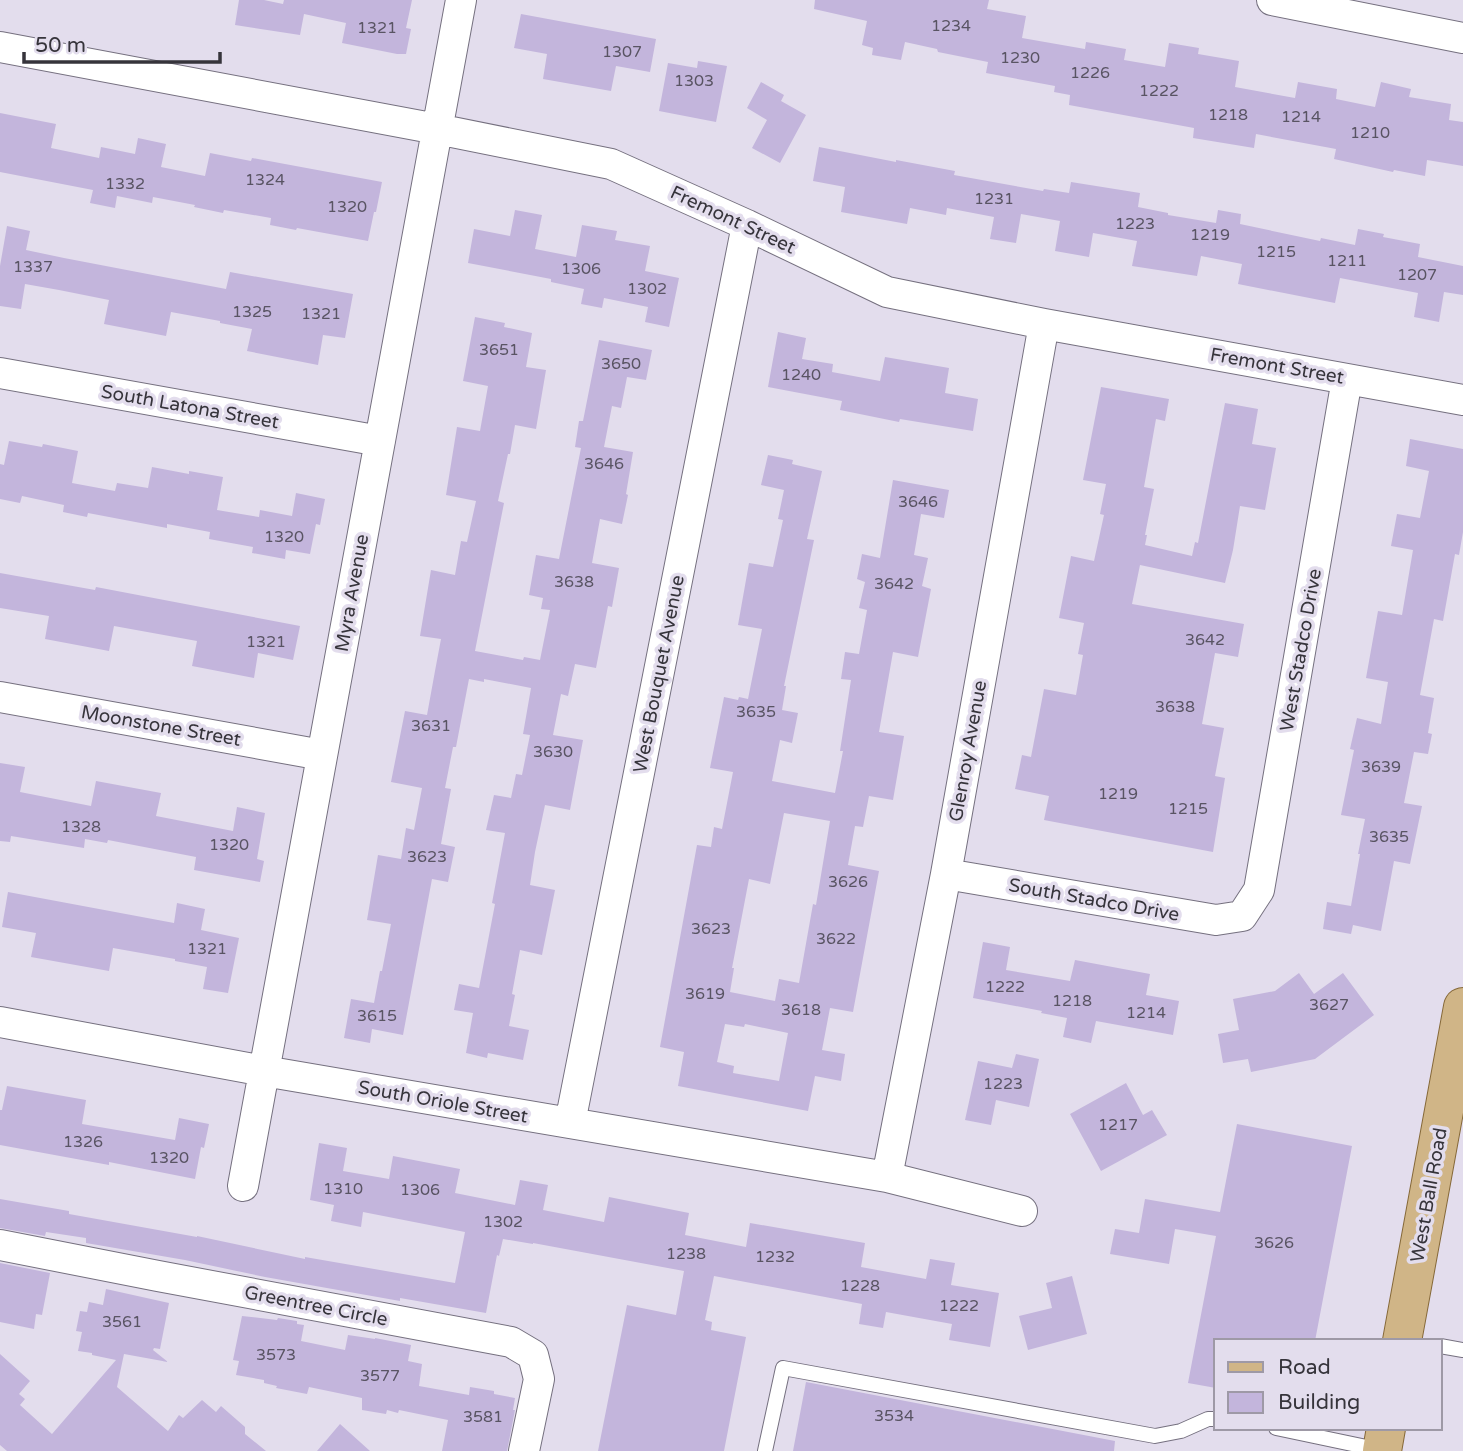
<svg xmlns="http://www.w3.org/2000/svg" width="1463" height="1451" font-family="'Varela Round',sans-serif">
  <rect width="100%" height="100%" fill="#e3dded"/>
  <path fill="#c3b5dc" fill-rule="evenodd" d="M239,0H264L283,4L284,0H412L406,28L411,29L406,54H397L342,43L346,23L304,14L300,35L235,25Z
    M815,0H989L987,9L1026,16L1022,38L1085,49L1086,42L1126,49L1124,60L1165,67L1169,43L1199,48L1198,54L1239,61L1235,87L1295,98L1298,82L1337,89L1336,99L1375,107L1381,82L1411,89L1409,97L1451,104L1449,120L1463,122V166L1427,160L1425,176L1394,170L1393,172L1334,159L1336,149L1256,134L1254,148L1193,138L1194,128L1069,105L1070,95L1054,92L1055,86L986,73L988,62L938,52L937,49L905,42L901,60L872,55L873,48L862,45L867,21L814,9Z
    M521,14L656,39L650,72L616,66L611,91L543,79L547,54L514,48Z
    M698,61L727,66L716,122L659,111L668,63L697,68Z
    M761,82L784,95L781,101L806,115L780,163L752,148L767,120L747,108Z
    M0,113L56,124L51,148L99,158L101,147L135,154L138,138L166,144L161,167L205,176L210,153L251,161L252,158L382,182L376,212H374L368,241L297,228L296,230L270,225L271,218L224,210L223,213L194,207L195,205L153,197L152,203L117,196L115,208L90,203L93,190L0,172Z
    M819,147L896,162V160L955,171L954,175L1043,191L1044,189L1069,193L1071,182L1140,193L1138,207L1168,213V215L1216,223L1218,210L1241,214L1240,224L1320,241L1321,238L1355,245L1358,229L1384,234L1383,237L1420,244L1418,257L1463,266V295L1444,292L1439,322L1414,317L1418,293L1340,278L1335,303L1238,284L1242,264L1201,256L1197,276L1132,266L1137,241L1093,233L1089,257L1055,251L1060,221L1021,214L1016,243L990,239L994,217L947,208L946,215L910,208L907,224L841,212L845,187L813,181Z
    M515,210L542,215L535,249L576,257L582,225L617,231L615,240L650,246L645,271L679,278L669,327L645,322L648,307L604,298L602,308L581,304L584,289L551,282V279L468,263L474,229L510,236Z
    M7,226L30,231L26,250L64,258L226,289L230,272L353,294L345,338L323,335L318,365L247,351L252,329L220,323V321L171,312L166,336L104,324L109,300L59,290L25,284L21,309L0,306V266Z
    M475,317L505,323L504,327L532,333L526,367L546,370L536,429L515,425L510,454H508L498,501L504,503L475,651L523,660L524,657L540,660L550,610L541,609L543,598L529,595L536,555L559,559L581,448L575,447L579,421H583L599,340L652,350L646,380L627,377L621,408L612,406L604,447L633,452L626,494L628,495L622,524L600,519L592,563L619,568L612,607L608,606L596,668L575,664L568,696L561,694L553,735L583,740L570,810L545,805L535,852L530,885L555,890L542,955L520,950L512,994L515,995L509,1026L529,1030L523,1060L488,1053L487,1058L466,1053L473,1013L454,1010L459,984L479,988L495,904L492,903L505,833L486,830L494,795L511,798L516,774L522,775L530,735L523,734L531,688L484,679V682L469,679L456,747H453L445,788L451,789L441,844L455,847L448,882L432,879L403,1035L372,1029L370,1043L344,1038L351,999L374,1003L380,971H382L391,924L367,920L378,855L401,859L406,828L414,830L422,788L391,782L405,711L427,715L435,671L441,639L420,636L431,570L455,575L461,541L467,542L476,501L446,495L457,427L480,431L488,386L463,381Z
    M778,332L806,338L802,359L833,364L832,372L880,381L885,357L949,368L945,393L978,399L973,431L900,419L899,422L840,410L842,401L768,387Z
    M1101,387L1169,399L1165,421L1156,419L1144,487L1154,489L1145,535H1147L1145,545L1192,556L1195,542L1198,543L1225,403L1258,409L1252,444L1276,448L1265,510L1240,506L1233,550L1225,583L1140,565L1132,604L1244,624L1238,657L1215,653L1202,724L1224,728L1215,776L1225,778L1213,852L1044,820L1049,796L1015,789L1022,755L1031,757L1044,689L1076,695L1083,655L1078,654L1084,623L1059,618L1071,556L1094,561L1104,515L1100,514L1106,484L1083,480Z
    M1410,439L1463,449V532L1459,555L1455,554L1443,621L1434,619L1420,695L1434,698L1428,733L1432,734L1428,754L1414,752L1404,803L1422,806L1410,864L1394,861L1381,931L1353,925L1351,934L1323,929L1327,902L1351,906L1360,854H1358L1365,819L1341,815L1354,750L1350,749L1357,718L1381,724L1388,682L1366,678L1378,611L1402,615L1413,550L1391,546L1397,514L1420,518L1429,471L1406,466Z
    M9,441L42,447L43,444L78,451L72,483L115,491L117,483L148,488L152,467L189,474V471L223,477L217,510L259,517L260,510L292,516L296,493L325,499L320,525L316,524L310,554L286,550L285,559L252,553L253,547L209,539L210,532L167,524V528L88,513L87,517L63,512L64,505L22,496L20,503L0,499V464L4,465Z
    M768,455L793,460L792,464L822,471L807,539L814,540L784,686H786L782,710L798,713L792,743L780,740L772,781L835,793L843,751H840L851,680L841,679L845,652L859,654L867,610L859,608L865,582L857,579L862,554L880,558L893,480L949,490L944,518L921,514L914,555L928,558L922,586L931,589L918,657L893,652L879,732L904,736L893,800L869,796L863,827L855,826L848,865L879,871L853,1012L830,1008L822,1050L845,1054L841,1081L815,1076L808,1111L678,1086L684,1052L660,1047L697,845L711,847L714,827L722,829L733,772L710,768L724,697L738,700L739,697L748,699L762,629L738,625L749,563L773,567L783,520L778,519L784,490L761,485ZM784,813L830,821L816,905L813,904L799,983L779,979L775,1001L730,992L734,968H732L749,879L770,884ZM725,1024L744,1027L745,1024L788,1033L779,1081L733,1073L734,1066L717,1062Z
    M0,573L95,590L96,587L300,626L293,660L258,653L254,678L192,666L197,641L114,626L109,651L45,639L49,616L0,608Z
    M0,763L25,767L20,792L91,806L96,781L161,793L156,816L233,831L237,807L265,813L257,859L264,861L260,882L194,870L196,857L108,840L107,843L85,839L84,848L11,836L10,842L0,841Z
    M8,892L174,923L177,903L205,909L201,930L239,938L228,993L203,989L207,967L175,961V959L113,948L109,971L31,957L36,933L2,927Z
    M983,942L1010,947L1006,970L1070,981L1075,960L1150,974L1146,995L1179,1001L1173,1035L1096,1021L1091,1043L1063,1037L1067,1018L1041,1013L1042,1011L973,998Z
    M1299,973L1314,994L1343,973L1374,1015L1315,1059L1251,1072L1248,1059L1223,1063L1218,1034L1239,1030L1233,999L1275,991Z
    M1016,1054L1039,1059L1029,1107L996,1100L991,1125L965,1120L978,1061L1012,1068Z
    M1126,1083L1143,1115L1152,1110L1167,1135L1101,1171L1070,1114Z
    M7,1086L86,1100L82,1124L175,1140L179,1118L209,1124L204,1148L201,1147L195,1179L109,1162V1165L0,1145V1110H2Z
    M1237,1124L1352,1146L1315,1341H1216V1388L1188,1383L1216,1236L1175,1229L1169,1264L1110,1254L1115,1229L1139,1233L1145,1199L1220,1212Z
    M319,1143L347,1148L343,1171L389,1179L393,1156L460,1169L455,1193L515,1205L520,1180L548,1185L543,1210L604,1222L609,1197L689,1213L685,1235L746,1247L750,1223L865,1243L861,1267L926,1279L930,1259L955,1263L951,1285L999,1293L990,1347L949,1340L952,1324L886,1312L883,1328L859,1324L862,1304L714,1276L705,1320L712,1322L711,1330L746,1337L724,1451H598L627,1305L676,1315L684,1271L533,1243V1244L503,1239L499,1256L497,1255L486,1313L400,1298V1301L265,1277L185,1260L86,1243V1238L46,1232L45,1236L0,1228V1199L69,1211V1214L197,1237V1236L305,1259V1257L455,1283L465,1232L363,1212L361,1227L331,1221L334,1205L310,1200Z
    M0,1263L50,1273L42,1315L36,1314L34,1329L0,1322Z
    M1072,1276L1087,1334L1028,1350L1019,1316L1052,1308L1046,1283Z
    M106,1289L169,1303L160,1349L154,1348L153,1350L168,1362L124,1354L117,1387L168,1431L179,1415L183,1418L202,1400L216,1412L221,1406L245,1427V1434L266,1451H7L0,1445V1354L30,1381L19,1394L25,1399L20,1405L52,1434L116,1360L92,1355V1353L78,1351L82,1332L76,1331L80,1311L87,1312L89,1302L103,1305Z
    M242,1316L277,1320L278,1318L297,1321V1324L304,1325L301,1341L345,1350L348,1335L375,1339V1338L411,1345L408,1361L422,1364L419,1386L469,1395L470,1387L494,1391V1394L515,1398L513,1410H515L507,1451H442L448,1420L399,1410L398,1413L387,1410L386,1414L362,1410V1398L309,1387L307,1394L276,1388L277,1386L264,1383V1380L236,1375L239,1361L233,1360Z
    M806,1382L1115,1441L1114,1451H793Z
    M340,1424L370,1451H317Z"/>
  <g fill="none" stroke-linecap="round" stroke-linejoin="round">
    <g stroke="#75707f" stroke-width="16">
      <path id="lane" d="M1440,1346L1463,1350
        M1276,1428L1381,1450
        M765,1451L783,1368L1155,1436L1181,1431L1208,1419H1216"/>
    </g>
    <g stroke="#75707f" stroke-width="32">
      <path id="street" d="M1272,0L1463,38
        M0,47L437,129L611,164L747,225L887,292L1044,324L1463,400
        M0,373L380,441
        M0,697L322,755
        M946,874L1216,920L1242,916L1259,890L1347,379
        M0,1022L264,1071L887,1177L1022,1211
        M570,1123L747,225
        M887,1177L946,874L1044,324
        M243,1186L461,0
        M0,1245L158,1276L511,1342L533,1355L539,1379L524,1451"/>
    </g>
    <g stroke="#856838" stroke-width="40">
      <path id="primary" d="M1402,1341L1463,1007
        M1382,1451L1386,1428"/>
    </g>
    <use href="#lane" stroke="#fff" stroke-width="14"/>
    <use href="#street" stroke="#fff" stroke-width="30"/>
    <use href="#primary" stroke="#d0b587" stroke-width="38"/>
  </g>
  <g text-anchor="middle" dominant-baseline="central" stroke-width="7" stroke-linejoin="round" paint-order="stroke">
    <g font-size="16" fill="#595463">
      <text x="951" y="26">1234</text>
      <text x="377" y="28">1321</text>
      <text x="622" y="52">1307</text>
      <text x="1020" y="58">1230</text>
      <text x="1090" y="73">1226</text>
      <text x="694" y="81">1303</text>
      <text x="1159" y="91">1222</text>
      <text x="1228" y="115">1218</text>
      <text x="1301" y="117">1214</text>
      <text x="1370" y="133">1210</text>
      <text x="265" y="180">1324</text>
      <text x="125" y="184">1332</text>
      <text x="994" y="199">1231</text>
      <text x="347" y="207">1320</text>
      <text x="1135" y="224">1223</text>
      <text x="1210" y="235">1219</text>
      <text x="1276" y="252">1215</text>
      <text x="1347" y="261">1211</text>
      <text x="33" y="267">1337</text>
      <text x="581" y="269">1306</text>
      <text x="1417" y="275">1207</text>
      <text x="647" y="289">1302</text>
      <text x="252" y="312">1325</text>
      <text x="321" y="314">1321</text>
      <text x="499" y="350">3651</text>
      <text x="621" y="364">3650</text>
      <text x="801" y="375">1240</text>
      <text x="604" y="464">3646</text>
      <text x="918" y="502">3646</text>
      <text x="284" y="537">1320</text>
      <text x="574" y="582">3638</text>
      <text x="894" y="584">3642</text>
      <text x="1205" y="640">3642</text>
      <text x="266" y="642">1321</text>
      <text x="1175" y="707">3638</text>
      <text x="756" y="712">3635</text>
      <text x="431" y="726">3631</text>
      <text x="553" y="752">3630</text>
      <text x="1381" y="767">3639</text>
      <text x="1118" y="794">1219</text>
      <text x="1188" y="809">1215</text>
      <text x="81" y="827">1328</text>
      <text x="1389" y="837">3635</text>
      <text x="229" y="845">1320</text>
      <text x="427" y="857">3623</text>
      <text x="848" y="882">3626</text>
      <text x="711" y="929">3623</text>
      <text x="836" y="939">3622</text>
      <text x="207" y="949">1321</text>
      <text x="1005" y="987">1222</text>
      <text x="705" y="994">3619</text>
      <text x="1072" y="1001">1218</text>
      <text x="1329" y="1005">3627</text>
      <text x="801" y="1010">3618</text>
      <text x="1146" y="1013">1214</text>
      <text x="377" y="1016">3615</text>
      <text x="1003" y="1084">1223</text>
      <text x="1118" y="1125">1217</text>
      <text x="83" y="1142">1326</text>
      <text x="169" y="1158">1320</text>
      <text x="343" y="1189">1310</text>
      <text x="420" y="1190">1306</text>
      <text x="503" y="1222">1302</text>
      <text x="1274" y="1243">3626</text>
      <text x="686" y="1254">1238</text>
      <text x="775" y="1257">1232</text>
      <text x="860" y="1286">1228</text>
      <text x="959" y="1306">1222</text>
      <text x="122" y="1322">3561</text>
      <text x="276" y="1355">3573</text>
      <text x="380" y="1376">3577</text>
      <text x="894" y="1416">3534</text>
      <text x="483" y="1417">3581</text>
    </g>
    <g font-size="19" fill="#36343b" stroke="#e3dded">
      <text transform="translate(733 220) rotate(25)">Fremont Street</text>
      <text transform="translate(1277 366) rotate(10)">Fremont Street</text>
      <text transform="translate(190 407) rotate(10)">South Latona Street</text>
      <text transform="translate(352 593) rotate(-80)">Myra Avenue</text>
      <text transform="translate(1301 650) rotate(-80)">West Stadco Drive</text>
      <text transform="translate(659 674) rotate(-79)">West Bouquet Avenue</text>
      <text transform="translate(161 726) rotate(10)">Moonstone Street</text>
      <text transform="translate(968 751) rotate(-80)">Glenroy Avenue</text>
      <text transform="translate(1094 900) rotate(10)">South Stadco Drive</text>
      <text transform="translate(443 1102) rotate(10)">South Oriole Street</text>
      <text transform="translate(1429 1195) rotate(-80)">West Ball Road</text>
      <text transform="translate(316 1306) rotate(11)">Greentree Circle</text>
    </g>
  </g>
  <rect x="1214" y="1339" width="228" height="91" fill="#e3dded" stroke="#9e99a6" stroke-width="2"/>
  <rect x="1228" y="1362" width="35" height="10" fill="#d0b587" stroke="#9e99a6" stroke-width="2"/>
  <text x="1278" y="1374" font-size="21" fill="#36343b">Road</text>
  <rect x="1228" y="1392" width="35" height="21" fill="#c3b5dc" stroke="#9e99a6" stroke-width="2"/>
  <text x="1278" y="1409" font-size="21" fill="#36343b">Building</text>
  <path d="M24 52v10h196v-10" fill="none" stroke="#36343b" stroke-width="3.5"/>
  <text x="35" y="52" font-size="21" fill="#36343b" stroke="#e3dded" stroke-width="5" paint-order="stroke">50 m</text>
</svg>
